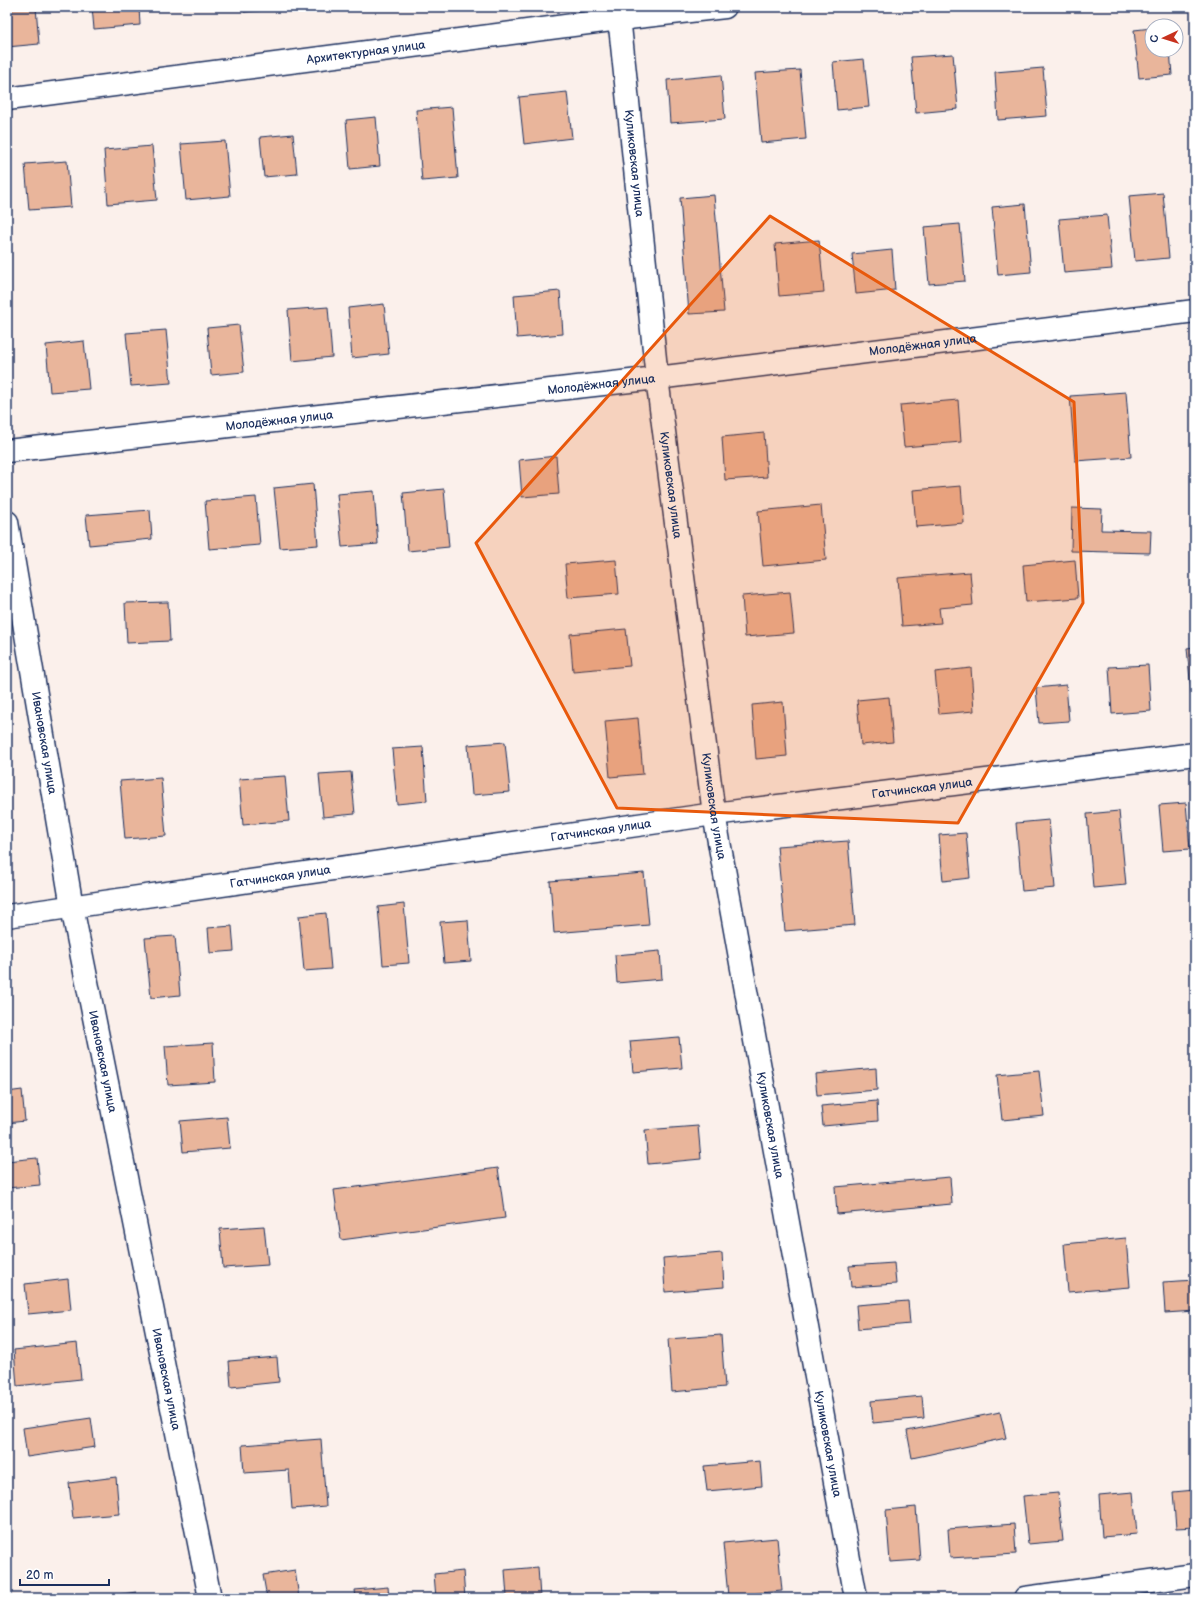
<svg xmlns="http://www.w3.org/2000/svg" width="1202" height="1605" font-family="'Balsamiq Sans',sans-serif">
  <rect width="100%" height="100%" fill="#fbf0eb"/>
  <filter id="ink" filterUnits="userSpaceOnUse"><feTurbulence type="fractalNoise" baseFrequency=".025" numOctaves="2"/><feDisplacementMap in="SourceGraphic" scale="8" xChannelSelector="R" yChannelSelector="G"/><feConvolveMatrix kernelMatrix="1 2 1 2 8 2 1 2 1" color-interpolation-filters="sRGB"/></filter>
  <g filter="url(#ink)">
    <path fill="#e9b59b" stroke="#1b2f5e" d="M7,7H36L39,44L7,47Z
      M92,7H139L140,25L94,29Z
      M244,7H289V8L244,12Z
      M1152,28V50H1170L1172,75L1139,78L1134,30Z
      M953,54L958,109L916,113L911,57Z
      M864,59L869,107L837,110L833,62Z
      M1043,68L1047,116L998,120L995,72Z
      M800,70L806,139L761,143L755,73Z
      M721,75L725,119L670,123L667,80Z
      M567,92L572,138L524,144L519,97Z
      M452,107L458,178L422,181L416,110Z
      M376,117L380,166L350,169L346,120Z
      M293,134L297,174L264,177L260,137Z
      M225,141L230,196L186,200L181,144Z
      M152,146L157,200L108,204L104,150Z
      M67,161L71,207L29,210L25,164Z
      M1163,193L1169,258L1135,261L1129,196Z
      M714,195L724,312L689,314L680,198Z
      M1025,204L1031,272L998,275L992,207Z
      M1107,215L1112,269L1064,273L1059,219Z
      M960,224L965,281L929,284L924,227Z
      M819,240L824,292L779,296L775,244Z
      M892,250L895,290L856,294L852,254Z
      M560,291L563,334L517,338L514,295Z
      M384,304L389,354L352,358L348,308Z
      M328,307L332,357L292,361L288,310Z
      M239,325L244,372L211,375L207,328Z
      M166,330L171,383L131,386L126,333Z
      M84,341L89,389L50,392L46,345Z
      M1126,392L1131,457L1075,461L1070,396Z
      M958,400L961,442L904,447L900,405Z
      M764,433L767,477L725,480L722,437Z
      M556,456L559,494L522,497L519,460Z
      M313,484L318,545L280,548L274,488Z
      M961,486L964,523L916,527L913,490Z
      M444,489L449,547L408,551L403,493Z
      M374,491L378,544L342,547L337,494Z
      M256,497L260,545L209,549L205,501Z
      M821,505L826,560L763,566L758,511Z
      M1072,508L1102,509L1101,530L1151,531L1150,553L1071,551Z
      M150,510L152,539L89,545L86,515Z
      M616,560L619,594L568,598L565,564Z
      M1075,560L1078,598L1026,602L1023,565Z
      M970,572L973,605L939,608L941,623L902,626L898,578Z
      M790,592L794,633L745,637L742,596Z
      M168,602L170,641L127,643L125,603Z
      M626,629L630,666L573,671L570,634Z
      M1195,647V700L1192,701L1187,648Z
      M1148,665L1151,711L1112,714L1109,667Z
      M971,668L974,711L939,714L935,672Z
      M1066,685L1069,721L1039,723L1036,688Z
      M889,697L893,742L861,745L857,700Z
      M783,702L787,756L756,759L752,705Z
      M638,718L643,774L610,777L605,721Z
      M505,742L510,792L472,795L468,745Z
      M423,747L427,801L397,804L392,749Z
      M351,772L355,814L323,817L319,774Z
      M285,776L289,821L243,825L239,779Z
      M161,778L166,836L125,839L120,781Z
      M1186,803L1190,849L1163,851L1159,805Z
      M1119,811L1126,885L1093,888L1087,814Z
      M1049,820L1055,888L1022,891L1016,823Z
      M966,833L970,878L943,881L939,835Z
      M848,841L855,925L785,931L777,846Z
      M644,873L649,925L554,933L550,881Z
      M404,904L409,963L383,965L378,907Z
      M326,913L331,969L304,971L299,916Z
      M468,920L471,961L444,963L440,922Z
      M232,926L234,951L210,953L208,928Z
      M175,936L180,995L151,998L145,938Z
      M660,951L662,979L617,983L615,955Z
      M679,1037L682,1068L633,1072L630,1041Z
      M213,1043L215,1082L168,1085L165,1046Z
      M876,1068L877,1090L817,1095L815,1074Z
      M1039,1071L1044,1116L1002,1120L997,1075Z
      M22,1090L25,1121L7,1123V1092Z
      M877,1101L878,1121L823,1126L821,1106Z
      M227,1117L230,1148L183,1152L180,1121Z
      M698,1126L701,1159L648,1164L645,1130Z
      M37,1158L40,1185L7,1188V1161Z
      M498,1168L505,1218L341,1240L334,1190Z
      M950,1177L952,1204L837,1214L835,1187Z
      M264,1226L268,1265L223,1268L220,1229Z
      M1126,1238L1130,1287L1068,1292L1064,1244Z
      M722,1253L724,1287L665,1292L663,1258Z
      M894,1263L896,1284L851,1287L849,1266Z
      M68,1279L71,1310L28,1314L25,1284Z
      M1195,1280V1311L1165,1313L1163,1282Z
      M908,1301L910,1324L858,1329L856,1305Z
      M721,1335L725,1387L672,1392L668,1339Z
      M77,1343L81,1379L17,1386L14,1350Z
      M277,1357L279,1382L231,1387L229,1361Z
      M922,1396L924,1418L873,1423L871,1401Z
      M1000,1412L1006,1438L912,1458L907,1431Z
      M91,1418L95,1447L27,1457L23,1428Z
      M321,1439L326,1506L292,1509L289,1470L244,1473L242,1445Z
      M760,1461L762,1486L707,1491L704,1466Z
      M116,1477L119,1514L73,1518L69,1483Z
      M1195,1490V1527L1176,1528L1173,1492Z
      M1133,1492L1137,1534L1102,1537L1099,1495Z
      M1058,1493L1063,1541L1028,1544L1023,1496Z
      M916,1507L920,1560L890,1562L886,1510Z
      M1014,1524L1016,1554L950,1558L948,1529Z
      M777,1538L782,1591L728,1596L723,1543Z
      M538,1567L540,1598H507L505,1570Z
      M295,1570L299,1598H267L263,1575Z
      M463,1571L465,1598H436L434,1574Z
      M388,1587L389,1598H356L355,1590Z
      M136,1592L137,1598H96Z"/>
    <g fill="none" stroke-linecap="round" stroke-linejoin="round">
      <g stroke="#1b2f5e" stroke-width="25">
        <g id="minor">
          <path id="s1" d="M618,7L657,378L714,814L856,1598"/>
          <path id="s2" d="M7,99L619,19L725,7"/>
          <path id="s3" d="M7,451L657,378L1195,311"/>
          <path id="s4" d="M7,522L72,907L210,1598"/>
          <path id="s5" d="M7,916L714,814L1195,754"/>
          <path d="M1025,1598L1195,1575"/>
        </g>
      </g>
      <use href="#minor" stroke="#fff" stroke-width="22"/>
    </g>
  </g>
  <path fill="#e8590c" fill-opacity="0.2" stroke="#e8590c" stroke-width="3" stroke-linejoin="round" d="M770,216L1074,402L1083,603L958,823L617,808L476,543Z"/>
  <g text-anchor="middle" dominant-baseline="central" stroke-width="3" stroke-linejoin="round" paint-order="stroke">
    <g font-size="12" fill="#1b2f5e" stroke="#fff">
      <text stroke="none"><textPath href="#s2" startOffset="362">Архитектурная улица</textPath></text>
      <text stroke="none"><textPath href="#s1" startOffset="157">Куликовская улица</textPath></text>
      <text stroke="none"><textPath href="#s3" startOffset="922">Молодёжная улица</textPath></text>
      <text stroke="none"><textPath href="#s3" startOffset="598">Молодёжная улица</textPath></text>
      <text stroke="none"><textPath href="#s3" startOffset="274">Молодёжная улица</textPath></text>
      <text stroke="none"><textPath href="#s1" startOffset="481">Куликовская улица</textPath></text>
      <text stroke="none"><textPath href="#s4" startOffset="224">Ивановская улица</textPath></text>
      <text stroke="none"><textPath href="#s5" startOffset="924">Гатчинская улица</textPath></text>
      <text stroke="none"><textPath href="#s1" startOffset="805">Куликовская улица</textPath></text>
      <text stroke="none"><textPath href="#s5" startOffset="600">Гатчинская улица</textPath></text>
      <text stroke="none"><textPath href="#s5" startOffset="276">Гатчинская улица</textPath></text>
      <text stroke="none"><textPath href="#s4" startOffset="548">Ивановская улица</textPath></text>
      <text stroke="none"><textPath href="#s1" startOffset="1129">Куликовская улица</textPath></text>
      <text stroke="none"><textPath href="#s4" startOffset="872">Ивановская улица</textPath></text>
      <text stroke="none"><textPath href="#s1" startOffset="1453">Куликовская улица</textPath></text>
    </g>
  </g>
  <rect width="1202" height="1605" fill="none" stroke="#fff" stroke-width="24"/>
  <rect x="12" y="12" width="1178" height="1581" fill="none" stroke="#1b2f5e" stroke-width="1.5" filter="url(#ink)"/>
  <g transform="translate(1164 38) rotate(266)"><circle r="19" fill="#ffffff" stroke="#a4acbf"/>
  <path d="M0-3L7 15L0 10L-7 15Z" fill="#c8321e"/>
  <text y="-6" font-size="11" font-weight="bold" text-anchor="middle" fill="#1b2f5e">С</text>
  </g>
  <path d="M20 1579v6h89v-6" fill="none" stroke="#1b2f5e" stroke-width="2"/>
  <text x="26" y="1579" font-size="12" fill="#1b2f5e" stroke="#ffffff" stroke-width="3" paint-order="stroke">20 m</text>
</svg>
